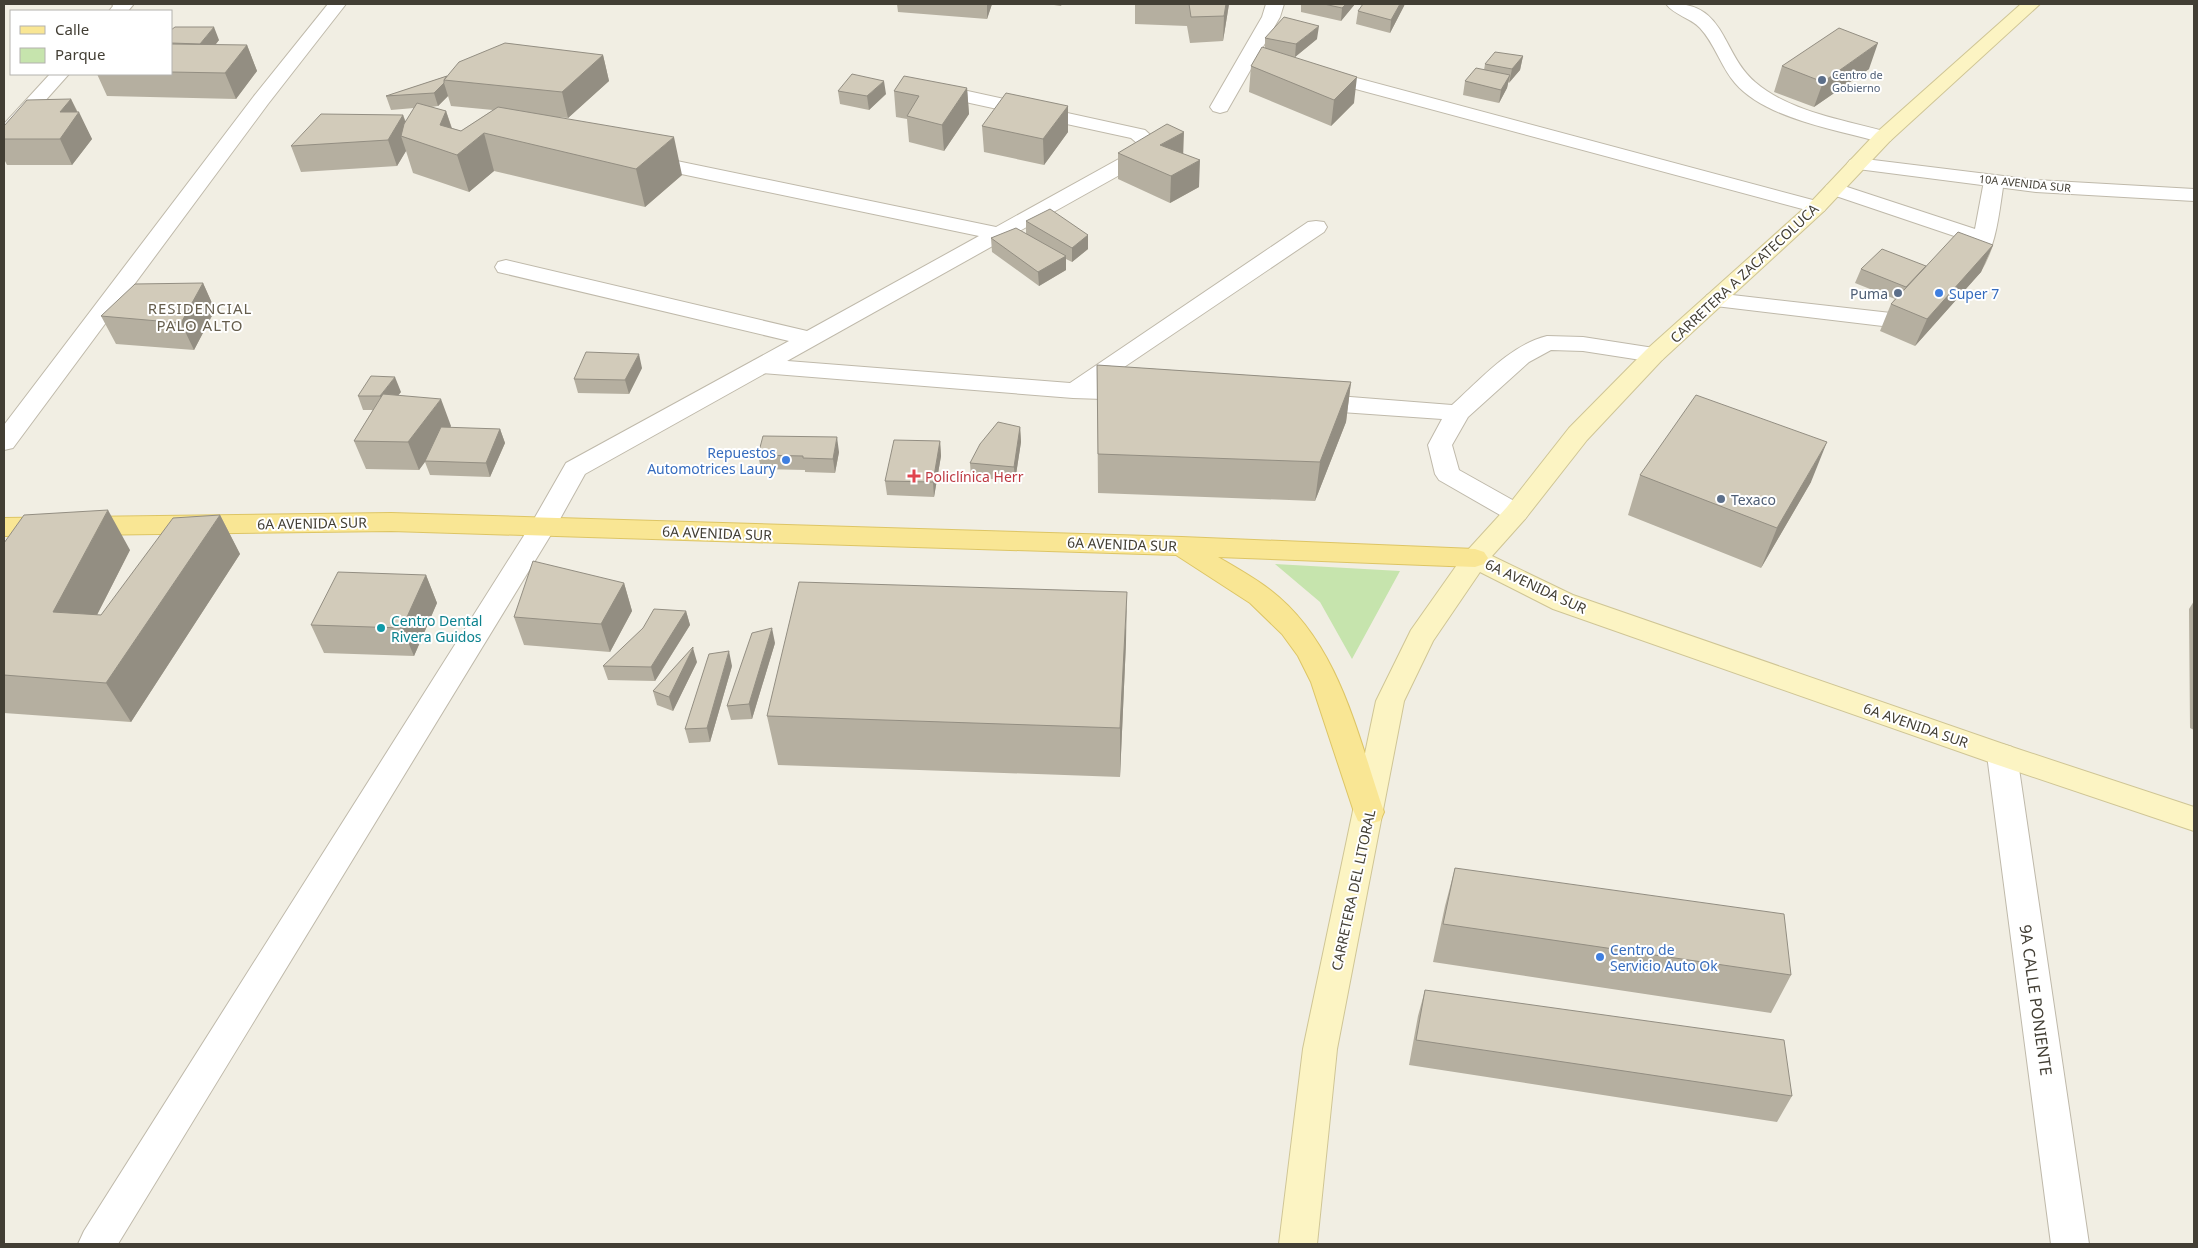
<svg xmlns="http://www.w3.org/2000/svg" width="2198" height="1248" font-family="'Noto Sans',sans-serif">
  <rect width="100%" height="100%" fill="#f1eee3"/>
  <path fill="#c6e4ad" d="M1275,564L1400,571L1352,659L1320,602Z"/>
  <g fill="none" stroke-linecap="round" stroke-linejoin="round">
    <g stroke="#bfb9aa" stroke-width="2">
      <path id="lane" d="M1994,175L2001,177L2004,181C1999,212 1997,246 1979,273L1971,275L1963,273L1960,268L1972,242L1827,193L1824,189L1827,185L1834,183L1841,185L1975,229L1984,181L1987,177Z
        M1316,221L1324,222L1327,227L1324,232L1099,384L1142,388L1146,393L1142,398L1134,400L1073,398L761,373L753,371L749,366L753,361L761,359L1070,383L1308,222Z
        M1715,293L1891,313L1899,315L1902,320L1899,325L1891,327L1707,305L1704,300L1707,295Z
        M1547,336L1583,337L1654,348L1662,350L1666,355L1662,360L1654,362L1583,351L1551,350L1529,362L1468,417L1452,445L1459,470L1525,507L1529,513L1525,519L1516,522L1507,519L1439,480L1435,474L1428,445L1442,419L1312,410L1304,407L1300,402L1304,397L1312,394L1452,405C1480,380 1510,345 1547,336Z"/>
    </g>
    <g stroke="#bfb9aa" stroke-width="2">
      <path id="street" d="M112,4H132L133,5L128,11H109L113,6Z
        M328,4H346L268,104L13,448L4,450V425L254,96Z
        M1266,4H1284L1280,17L1260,52L1824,203L1827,207L1824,211L1817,213L1810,211L1255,62L1227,111L1220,113L1213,111L1210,107L1262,17Z
        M1666,4C1727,0 1720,52 1755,82C1791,113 1846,120 1890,133L1893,137L1890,141L1883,143L1876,141C1833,129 1765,118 1735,83C1721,67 1715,44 1700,28C1691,18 1674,15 1666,4Z
        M50,74H69L11,139L4,141V124Z
        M931,83L1145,130L1159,143L1150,158L585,474L555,528L118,1244H78L84,1231L530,526L566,463L789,341L498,272L495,267L498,262L506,260L807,331L979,236L643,166L636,164L633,160L636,156L643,154L996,227L1135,150L1138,144L1131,138L924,93L921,89L924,85Z
        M1857,158L2036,180L2194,189V201L2036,192L1850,168L1847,164L1850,160Z
        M2002,744L2012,747L2017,755L2089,1244H2051L1987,755L1992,747Z"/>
    </g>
    <g stroke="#cfc595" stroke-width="2">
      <path id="secondary" d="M2021,4H2040L1890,141L1824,211L1662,360L1587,440L1525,519L1492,556L1573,595L2012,747L2194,807V831L1992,763L1553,609L1480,572L1433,641L1404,701L1337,1049L1317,1244H1279L1303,1049L1376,701L1411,630L1466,552L1507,507L1569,428L1646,350L1810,203L1876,133Z"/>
    </g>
    <g stroke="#ddc565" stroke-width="2">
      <path id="primary" d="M391,513L1182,537L1475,549L1484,552L1488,558L1484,564L1475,567L1218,557C1235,567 1253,577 1269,589C1339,642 1357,734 1384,812L1380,821L1369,824L1358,821L1354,812L1311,682L1298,656L1282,634L1250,603L1176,555L391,531L4,536V518Z"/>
    </g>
    <use href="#lane" fill="#fff" fill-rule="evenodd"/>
    <use href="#street" fill="#fff" fill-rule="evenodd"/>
    <use href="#secondary" fill="#fcf4c3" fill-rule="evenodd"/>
    <use href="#primary" fill="#f9e694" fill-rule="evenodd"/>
  </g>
  <path fill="#b5afa0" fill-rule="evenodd" d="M897,4H992L987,19L898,12Z
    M1047,4H1062L1061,6Z
    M1135,4H1229L1223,41L1190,43L1187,26L1135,24Z
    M1301,4H1355L1341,21L1301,12Z
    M1404,6L1390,33L1356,24L1358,11Z
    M171,30L219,40L215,45H247L257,71L236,99L107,96L97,74H171Z
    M1265,38L1317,39L1295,57L1354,103L1331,126L1249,92L1251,66L1265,48Z
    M603,55L609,81L568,118L557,117L682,175L645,207L494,171L469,192L413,173L406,151L397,166L301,172L291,146L403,115L406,122L414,108L391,110L386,96L447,76ZM448,96L451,106L493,110L461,131L452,128L446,111L431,107L438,106Z
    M1523,56L1520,70L1508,83L1507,88L1499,103L1463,95L1465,81L1484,70L1485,64Z
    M1782,66L1869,69L1814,107L1774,92Z
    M967,88L969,114L944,151L909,142L907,119L896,117L894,91Z
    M838,91L886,94L869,110L840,104Z
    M71,99L92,139L72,165H7L4,159V126Z
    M1068,106V132L1044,165L984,152L982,126Z
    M1118,153L1183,154L1199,187L1170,203L1118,179Z
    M1026,221L1088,235V249L1072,262L1066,259V270L1039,286L992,252L991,238L1026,234Z
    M1993,245L1981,272L1915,346L1880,331L1891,304L1895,299L1855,283L1861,269L1926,266Z
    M203,283L215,310L194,350L116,344L101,316Z
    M1097,365L1351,382L1346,422L1315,501L1098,493Z
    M642,368L629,394L578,393L574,379Z
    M401,392L398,395L451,426L450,428L500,429L505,443L490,477L430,475L425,462L419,470L366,469L354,441L373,410H363L358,396Z
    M1020,427L1021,442L1015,481L971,477L970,463Z
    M940,441L941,456L934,497L887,495L885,481Z
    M839,452L835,473L805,472V470L761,469L758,455Z
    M1640,475L1811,482L1761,568L1628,515Z
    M220,515L240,554L131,722L4,713V543L130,550L97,615H101Z
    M426,575L437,603L414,656L324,653L311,625Z
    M624,583L632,611L610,652L524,645L514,617Z
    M2194,601V730L2190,728L2189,609Z
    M686,611L690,625L655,681L608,680L603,666Z
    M1126,642L1120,777L778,765L767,716Z
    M775,643L752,719L731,720L727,706Z
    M697,662L673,711L657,705L653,691Z
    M732,666L710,742L689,743L685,729Z
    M1455,868L1791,975L1771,1013L1433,962L1445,906Z
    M1425,990L1792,1096L1777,1122L1409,1065L1418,1016Z"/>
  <path fill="#938e82" d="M987,4H992L987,19Z
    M1226,4H1229L1223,41L1224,16Z
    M1346,4H1355L1341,21L1342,8Z
    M1400,4H1405L1404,6L1390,33L1391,20Z
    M1319,26L1317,39L1295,57L1296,44Z
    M214,27L219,40L206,57L200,44Z
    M1878,43L1869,69L1814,107L1823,82Z
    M247,45L257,71L236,99L225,73Z
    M603,55L609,81L568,118L562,92Z
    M1523,56L1520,70L1509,83L1512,69Z
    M1510,75L1507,88L1499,103L1501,90Z
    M1357,77L1354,103L1331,126L1334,100Z
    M884,81L886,94L869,110L867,96Z
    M444,83L448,96L438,106L434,93Z
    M967,88L969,114L944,151L942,125Z
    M71,99L78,114L79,112L92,139L72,165L60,139V112Z
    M1068,106V132L1044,165L1043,139Z
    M446,111L458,148L440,125Z
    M403,115L411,140L401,136L406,151L397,166L388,140Z
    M1184,132L1183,159L1160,145Z
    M484,133L494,171L469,192L457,155Z
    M674,137L682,175L645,207L636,169Z
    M1200,160L1199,187L1170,203L1171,176Z
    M1088,235V249L1072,262V248Z
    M1993,245L1981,272L1915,346L1927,319Z
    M1066,256V270L1039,286L1038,272Z
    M203,283L215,310L194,350L181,323Z
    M639,354L642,368L629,394L625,380Z
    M395,377L401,392L386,410L380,396Z
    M1351,382L1346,422L1315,501L1320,462Z
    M441,399L451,426L419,470L408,442Z
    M1020,427L1021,442L1015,481L1014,467Z
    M500,429L505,443L490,477L486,463Z
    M837,437L839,452L835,473L833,459Z
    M940,441L941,456L934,497L933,482Z
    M1827,442L1811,482L1761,568L1777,528Z
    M108,510L130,550L78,652L53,612Z
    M220,515L240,554L131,722L106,683Z
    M426,575L437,603L414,656L402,628Z
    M624,583L632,611L610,652L601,624Z
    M1127,592L1126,642L1120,777V728Z
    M686,611L690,625L655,681L651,667Z
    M772,628L775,643L752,719L749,704Z
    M693,648L697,662L673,711L669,697Z
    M729,651L732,666L710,742L707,728Z"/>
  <path fill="#d2cbba" stroke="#938e82" d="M1189,4H1226L1224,16L1191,17Z
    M1324,4H1346L1342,8Z
    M1363,4H1400L1391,20L1358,11Z
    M1284,17L1319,26L1296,44L1265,38Z
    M175,27H214L200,44L171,43V30Z
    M1839,28L1878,43L1823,82L1782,66Z
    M505,43L603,55L562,92L444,80L459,62Z
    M171,44L247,45L225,73L171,72Z
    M1262,47L1357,77L1334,100L1251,66Z
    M1495,52L1523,56L1512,69L1485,64Z
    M1476,68L1510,75L1501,90L1465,81Z
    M852,74L884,81L867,96L838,91Z
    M447,76L444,80V83L434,93L386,96Z
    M904,76L967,88L942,125L907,116L919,96L894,91Z
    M1006,93L1068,106L1043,139L982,126Z
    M71,99L60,112H79L60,139H4V126L27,100Z
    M417,103L446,111L440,125L461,131L498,107L674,137L636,169L484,133L457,155L401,136L404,124Z
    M321,114L403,115L388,140L291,146Z
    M1167,124L1184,132L1160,145L1200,160L1171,176L1118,153Z
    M1050,209L1088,235L1072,248L1026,221Z
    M1016,228L1066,256L1038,272L991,238Z
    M1958,232L1993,245L1927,319L1891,304Z
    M1882,249L1926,266L1906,287L1861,269Z
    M203,283L181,323L101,316L135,284Z
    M586,352L639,354L625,380L574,379Z
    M1097,365L1351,382L1320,462L1098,454Z
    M371,376L395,377L380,396H358Z
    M383,394L441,399L408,442L354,441Z
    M1696,395L1827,442L1777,528L1640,475Z
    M998,422L1020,427L1014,467L970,463L980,444Z
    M441,427L500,429L486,463L425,461Z
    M763,436L837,437L833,459L803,458V456L758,455Z
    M894,440L940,441L933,482L885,481Z
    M108,510L53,612L101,615L173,518L220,515L106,683L4,675V543L24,515Z
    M533,561L624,583L601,624L514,617Z
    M338,572L426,575L402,628L311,625Z
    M799,582L1127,592L1120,728L767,716Z
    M654,609L686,611L651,667L603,666L643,628Z
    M772,628L749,704L727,706L752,633Z
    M693,647V648L669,697L653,691Z
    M729,651L707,728L685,729L709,654Z
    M1455,868L1784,914L1791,975L1443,924Z
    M1425,990L1784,1040L1792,1096L1416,1040Z"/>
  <g fill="#5c6f8a" stroke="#fff" stroke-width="2">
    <circle cx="1822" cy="80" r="5"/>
    <circle cx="1898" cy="293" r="5"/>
    <circle cx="1721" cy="499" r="5"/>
  </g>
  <g fill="#3f7fe0" stroke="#fff" stroke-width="2">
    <circle cx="1939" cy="293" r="5"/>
    <circle cx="786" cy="460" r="5"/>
    <circle cx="1600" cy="957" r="5"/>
  </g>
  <path fill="#e0444e" stroke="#fff" stroke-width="2" d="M911.5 468.5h5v5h5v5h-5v5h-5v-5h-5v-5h5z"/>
  <circle fill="#0f9aa8" stroke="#fff" stroke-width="2" cx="381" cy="628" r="5"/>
  <g text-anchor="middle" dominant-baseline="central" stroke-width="4" stroke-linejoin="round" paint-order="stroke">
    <g font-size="11" fill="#4e5e75" stroke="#fff" text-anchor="start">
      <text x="1832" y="74">Centro de<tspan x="1832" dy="13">Gobierno</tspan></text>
    </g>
    <g font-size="11" fill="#423e34" stroke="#fff">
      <text transform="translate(2025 183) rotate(6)">10A AVENIDA SUR</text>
    </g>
    <g font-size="14" fill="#423e34" stroke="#fff">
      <text transform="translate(1744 273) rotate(-43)">CARRETERA A ZACATECOLUCA</text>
      <text transform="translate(312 523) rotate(-1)">6A AVENIDA SUR</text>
      <text transform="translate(717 533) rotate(2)">6A AVENIDA SUR</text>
      <text transform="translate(1122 544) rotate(2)">6A AVENIDA SUR</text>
      <text transform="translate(1536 586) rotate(25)">6A AVENIDA SUR</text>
      <text transform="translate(1916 725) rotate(19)">6A AVENIDA SUR</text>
      <text transform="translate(1353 890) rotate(-78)">CARRETERA DEL LITORAL</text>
    </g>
    <g font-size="14" fill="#4e5e75" stroke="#fff" text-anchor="end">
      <text x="1888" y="293">Puma</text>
      <text x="1731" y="499" text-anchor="start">Texaco</text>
    </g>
    <g font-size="14" fill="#366cbe" stroke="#fff" text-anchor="start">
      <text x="1949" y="293">Super 7</text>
      <text x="776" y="452" text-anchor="end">Repuestos<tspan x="776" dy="16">Automotrices Laury</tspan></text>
      <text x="1610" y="949">Centro de<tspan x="1610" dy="16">Servicio Auto Ok</tspan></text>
    </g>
    <g font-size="14" fill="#be3a42" stroke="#fff" text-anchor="start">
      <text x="925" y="476">Policlínica Herr</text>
    </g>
    <g font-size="14" fill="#0d838f" stroke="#fff" text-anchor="start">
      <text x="391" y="620">Centro Dental<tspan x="391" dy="16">Rivera Guidos</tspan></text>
    </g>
    <g font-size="15" letter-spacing="1" fill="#655d4c" stroke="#fff">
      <text x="200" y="308">RESIDENCIAL<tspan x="200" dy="17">PALO ALTO</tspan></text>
    </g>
    <g font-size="16" fill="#423e34" stroke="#fff">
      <text transform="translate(2036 1000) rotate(82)">9A CALLE PONIENTE</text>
    </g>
  </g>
  <rect width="2198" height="1248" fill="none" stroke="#423e34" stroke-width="10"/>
  <rect x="10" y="10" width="162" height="65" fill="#ffffff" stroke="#b3b2ae"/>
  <rect x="20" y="26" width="25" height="8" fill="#f9e694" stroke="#b3b2ae"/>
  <text x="55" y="35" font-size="15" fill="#423e34">Calle</text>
  <rect x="20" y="48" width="25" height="15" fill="#c6e4ad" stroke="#b3b2ae"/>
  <text x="55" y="60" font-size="15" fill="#423e34">Parque</text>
</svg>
